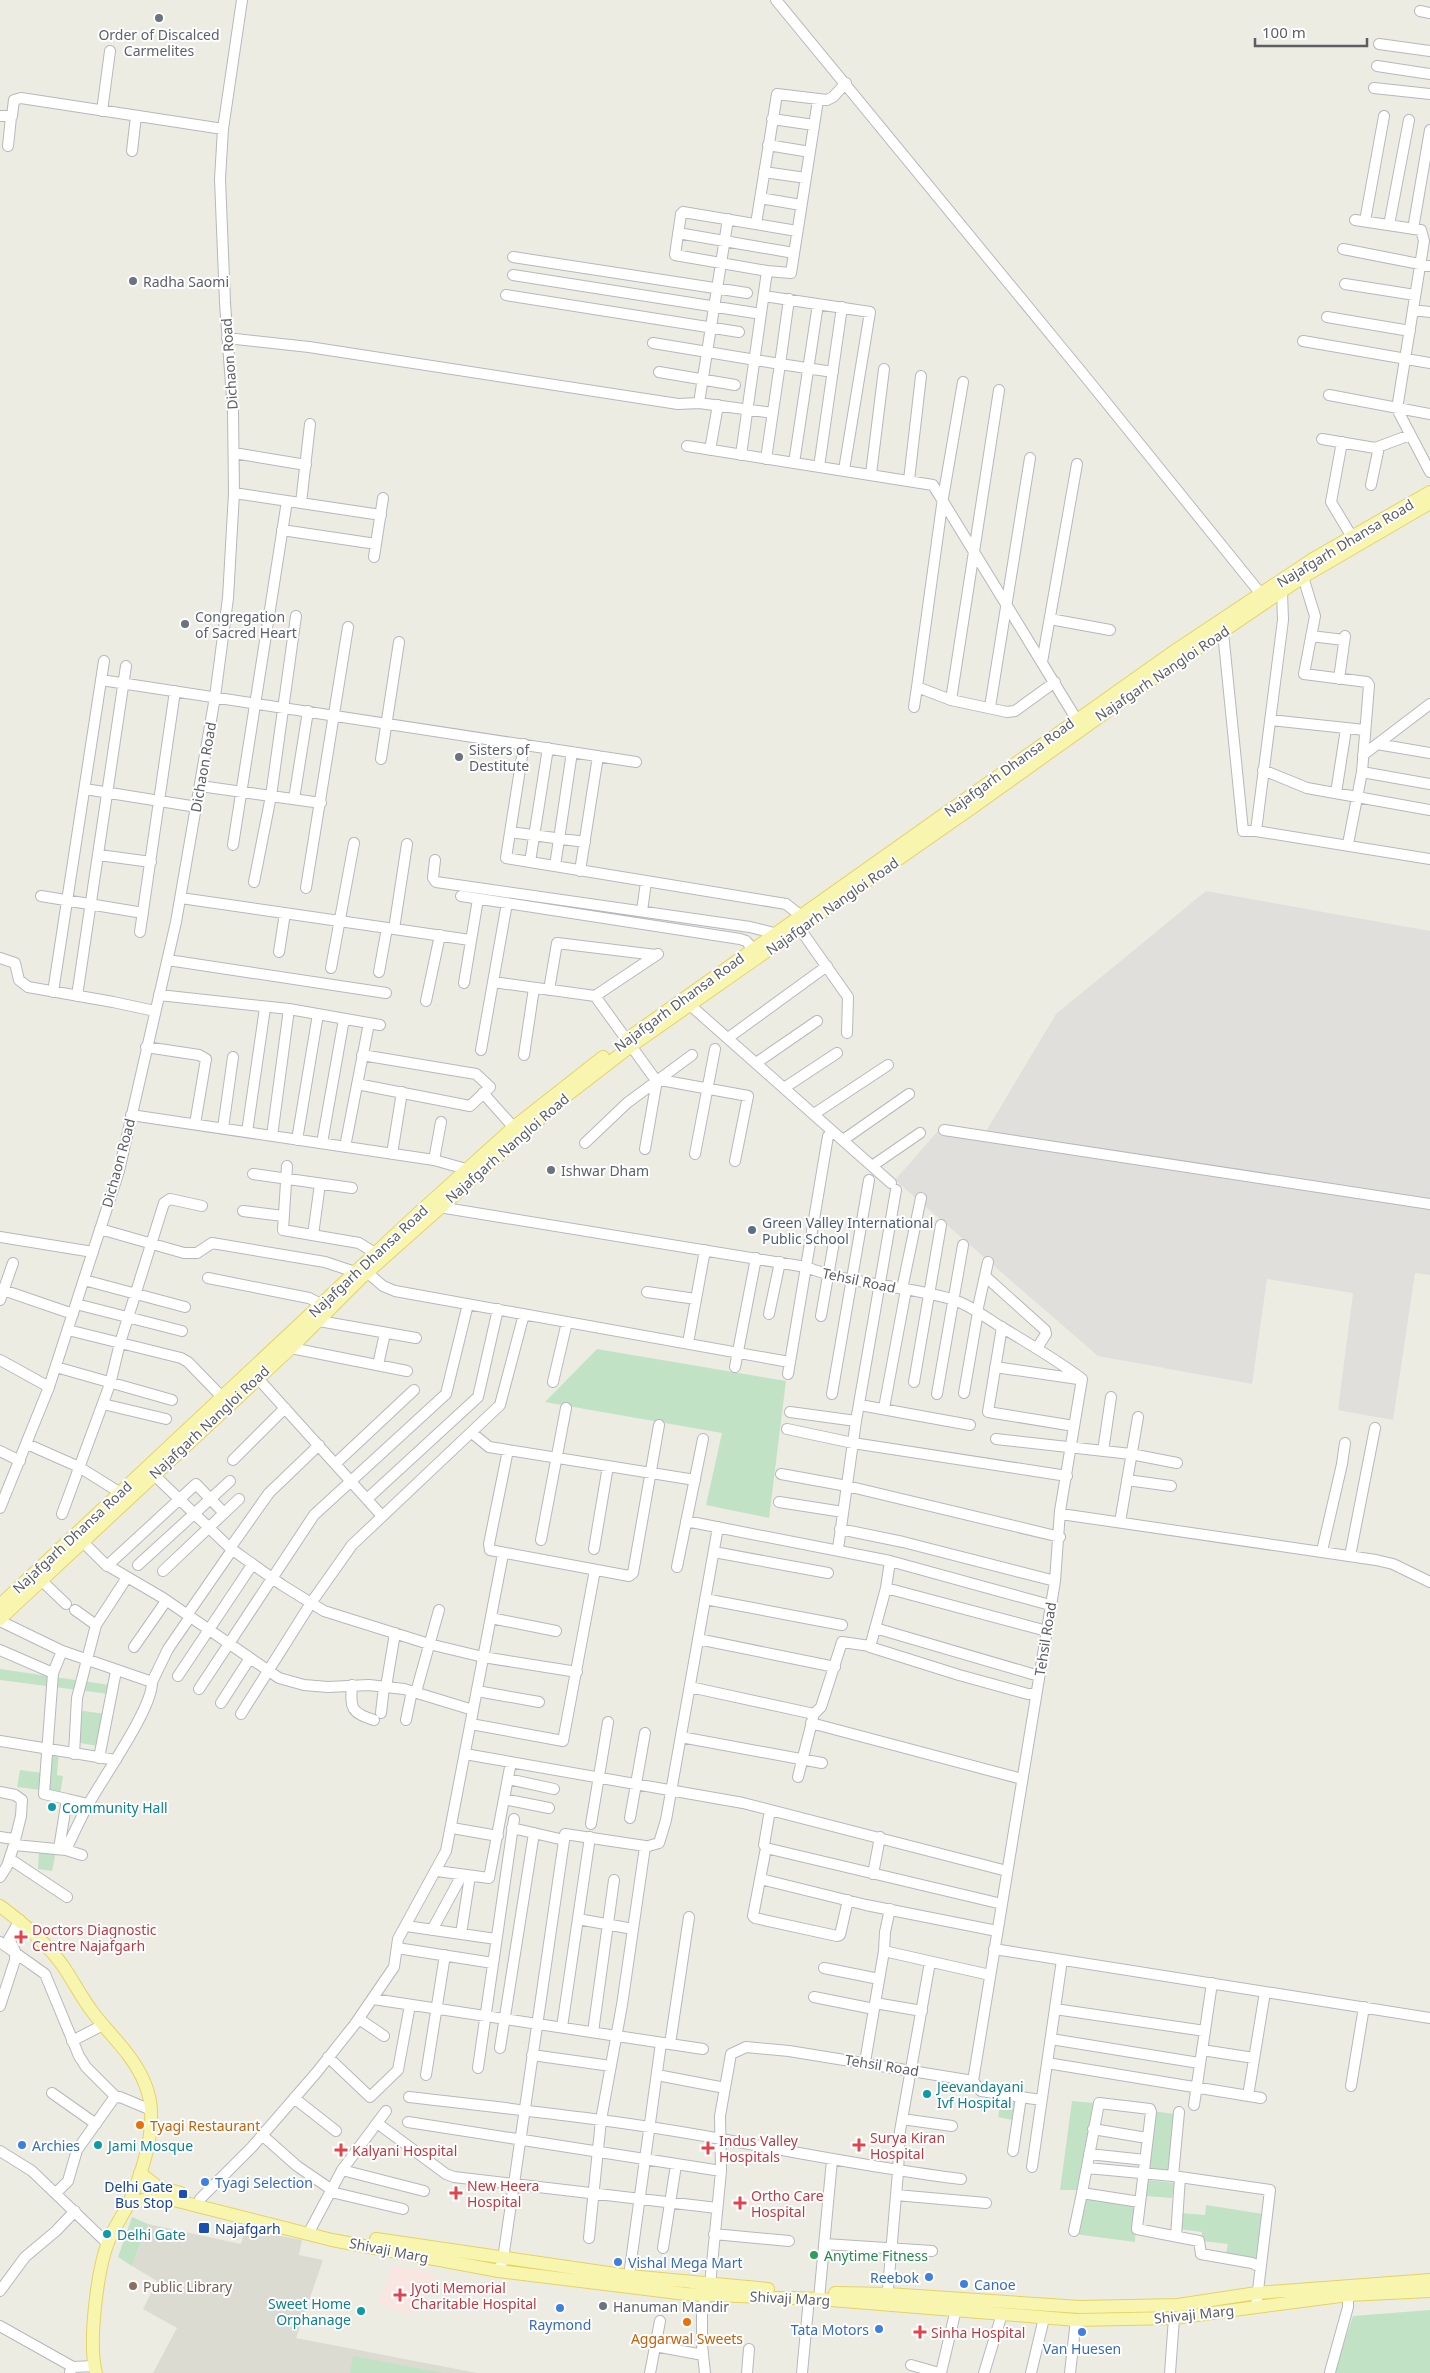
<svg xmlns="http://www.w3.org/2000/svg" width="1430" height="2373" font-family="'Noto Sans',sans-serif">
  <rect width="100%" height="100%" fill="#edece3"/>
  <path fill="#e0dfdb" d="M1206,891L1430,931V1275L1415,1273L1393,1420L1338,1410L1353,1293L1267,1279L1252,1384L1098,1356L895,1180L943,1125L985,1133L1056,1014Z"/>
  <path fill="#dcdbd2" d="M148,2224L241,2244L245,2229L302,2240L299,2255L323,2260L296,2338L477,2373H153L177,2328L143,2309L157,2281L132,2266Z"/>
  <path fill="#f9e6e1" d="M393,2265L436,2274L434,2286H421L409,2314L379,2304Z"/>
  <path fill="#c2e2c6" d="M597,1349L786,1381L769,1518L706,1505L722,1433L545,1402Z
    M0,1669L110,1685L109,1694L0,1680Z
    M77,1710L105,1714L98,1746L75,1742Z
    M50,1751H59L57,1775L63,1776L60,1795L47,1792Z
    M20,1770L43,1773L40,1790L17,1787Z
    M39,1850L56,1851L52,1871L38,1869Z
    M1001,2100L1015,2103L1012,2120L998,2117Z
    M1072,2101L1094,2103L1080,2190H1060Z
    M1152,2111L1175,2114L1170,2173L1145,2169Z
    M1147,2180L1174,2183L1172,2198L1145,2196Z
    M1079,2193L1137,2201L1135,2242L1074,2234Z
    M1206,2205L1263,2214L1256,2258L1226,2254L1228,2244L1202,2241V2232L1178,2229L1180,2213L1205,2215Z
    M132,2217L148,2224L132,2266L118,2257Z
    M1430,2310V2373H1334L1353,2316Z
    M353,2356L444,2373H350Z"/>
  <g fill="none" stroke-linecap="round" stroke-linejoin="round">
    <g stroke="#b6b8bc" stroke-width="12">
      <path id="minor" d="M776,0L1084,375L1265,599
        M1420,11L1430,13
        M1379,44L1430,51
        M1377,66L1430,74
        M1374,88L1430,94
        M102,111L110,51
        M0,116H12L14,100L21,98L223,129
        M772,119L814,125
        M768,145L810,152
        M8,146L11,117
        M132,151L136,116
        M764,172L806,178
        M760,198L801,205
        M1355,220L1421,230L1424,241L1397,409L1430,472
        M1365,221L1384,116
        M756,224L777,94L827,100L833,97L846,83
        M1389,225L1409,120
        M1413,229L1430,130
        M797,231L683,212L681,214L675,255L767,271L791,273L818,100
        M678,233L794,253
        M1343,249L1430,266
        M513,257L747,293
        M513,275L755,313
        M1345,284L1415,295
        M506,295L739,332
        M764,296L870,312L844,470
        M789,299L780,364L833,372
        M1413,310L1430,312
        M1327,317L1410,331
        M227,338L309,347L678,404L699,403L773,413
        M1303,341L1430,363
        M653,343L780,364L766,459
        M659,372L735,385
        M963,382L943,498L917,687L951,700L1007,712L1015,711L1055,682
        M1329,395L1430,414
        M699,403L728,219
        M1322,439L1375,448L1410,435
        M1342,442L1331,502L1352,537
        M687,446L933,485L1080,725
        M710,450L718,405
        M234,453L306,465
        M741,455L767,271
        M794,463L818,304
        M819,467L842,307
        M871,474L884,369
        M909,480L921,376
        M1371,485L1379,447
        M234,493L381,515
        M301,503L310,424
        M282,530L376,544
        M374,557L383,498
        M1303,577L1315,616L1304,674L1367,682L1369,685L1362,772L1348,844
        M1278,586L1282,592L1283,620L1256,831L1430,859
        M1050,619L1110,630
        M1223,632L1243,831H1256
        M1311,636L1344,640
        M1042,662L1077,464
        M1339,679L1345,636
        M101,680L636,762
        M951,700L999,390
        M914,707L917,687
        M990,707L1030,458
        M1270,720L1365,730
        M524,744L506,858L786,904L800,915
        M1377,744L1430,753
        M1363,755L1430,704
        M381,759L399,642
        M1263,770L1307,788L1430,810
        M1362,772L1430,784
        M200,786L321,803
        M85,789L197,807
        M1336,793L1346,729
        M294,799L308,711
        M510,832L585,842
        M233,845L287,501
        M99,855L151,862
        M435,860L433,878L436,882L750,927L774,933
        M530,862L548,748
        M555,866L572,752
        M580,871L598,756
        M254,882L271,796L296,616
        M306,888L348,627
        M41,896L143,913
        M461,896L740,939L746,941L753,949
        M181,898L470,940
        M642,911L646,882
        M394,929L407,844
        M800,929L848,997L847,1033
        M140,932L175,691
        M279,952L285,913
        M0,958L15,963L19,980L28,987L113,1002L155,1011
        M168,960L386,993
        M331,968L354,843
        M379,972L387,928
        M493,982L595,996L655,1079L748,1096L735,1161
        M464,983L478,899
        M549,990L557,943L656,955
        M53,992L104,661
        M159,995L289,1009L380,1025
        M77,996L126,666
        M595,996L658,954
        M426,1001L440,935
        M690,1005L891,1183
        M728,1038L827,966
        M146,1047L199,1055L206,1059L195,1124
        M481,1050L507,903
        M524,1055L534,988
        M756,1063L817,1021
        M357,1084L470,1106L490,1087L476,1074L362,1055
        M784,1088L837,1053
        M483,1093L517,1131
        M814,1114L888,1065
        M131,1115L434,1160L473,1171
        M223,1128L233,1057
        M944,1130L1430,1204
        M247,1132L265,1008
        M272,1136L289,1009
        M297,1140L318,1014
        M843,1140L909,1094
        M322,1143L344,1019
        M585,1143L627,1103L692,1055
        M345,1147L369,1023
        M645,1149L657,1080
        M392,1154L402,1092
        M695,1154L715,1049
        M434,1160L441,1122
        M287,1166L283,1230L359,1243L375,1253
        M872,1166L920,1133
        M253,1174L352,1188
        M439,1207L806,1267C852,1285 904,1285 951,1299C968,1304 984,1316 998,1325C1026,1342 1056,1359 1082,1379L1060,1511L1055,1581L973,2081
        M243,1211L283,1216
        M100,1229L184,1253H197L212,1243L325,1262L355,1272
        M313,1235L320,1184
        M0,1237L93,1252
        M362,1268L383,1286L395,1291L789,1362
        M985,1276L1045,1330L1046,1334L1037,1348
        M208,1278L309,1298L321,1304
        M84,1280L185,1307
        M0,1289L73,1314
        M902,1289L921,1198
        M647,1292L696,1299
        M0,1300L13,1263
        M76,1304L182,1331
        M977,1312L988,1262
        M769,1314L780,1262
        M821,1316L834,1242
        M319,1321L416,1338
        M1002,1327L988,1412L1074,1426
        M68,1330L181,1358L188,1362L222,1397
        M688,1343L705,1250
        M291,1348L407,1371
        M0,1360L49,1387
        M378,1365L385,1333
        M56,1367L172,1400
        M735,1367L756,1258
        M995,1367L1078,1379
        M254,1374L382,1516
        M788,1374L828,1136
        M553,1382L567,1322
        M914,1382L941,1225
        M964,1393L978,1312
        M832,1394L869,1180
        M937,1394L963,1245
        M103,1404L166,1419
        M860,1405L970,1425
        M884,1408L906,1290
        M790,1412L856,1421
        M787,1429L853,1443L1067,1476
        M472,1433L489,1447L695,1480
        M996,1439L1131,1454L1177,1463
        M27,1444L79,1467L119,1492
        M508,1450L489,1544L490,1550L629,1576L633,1573L659,1425
        M0,1451L20,1461
        M1103,1451L1111,1397
        M233,1460L285,1408
        M335,1464L414,1390
        M150,1471L230,1548L282,1585L324,1611L429,1644L483,1657L577,1672
        M781,1474L847,1486L1060,1537
        M1127,1480L1171,1486
        M367,1499L478,1397L498,1309
        M779,1502L843,1512
        M0,1508L49,1387L119,1171L176,922L215,697L228,598L234,493L233,412L225,303L220,179L223,129L242,0
        M62,1514L110,1384L120,1343L164,1203L170,1199L202,1206
        M1061,1514L1376,1560L1393,1564L1430,1582
        M686,1521L890,1561L1050,1605
        M1120,1522L1138,1417
        M840,1529L903,1542L1055,1581
        M541,1540L566,1408
        M83,1542L105,1564L163,1598L279,1678L304,1685L328,1687L369,1685L404,1689L473,1710
        M230,1548L269,1493L319,1445
        M594,1549L608,1466
        M838,1549L856,1421L896,1190
        M1322,1551L1342,1464L1345,1443
        M714,1552L828,1573
        M1350,1556L1375,1428
        M890,1561L886,1588L870,1647L959,1675L1028,1694H1036
        M138,1565L230,1481
        M107,1566L196,1484L224,1513
        M677,1567L703,1439
        M163,1571L239,1499
        M41,1580L66,1604
        M886,1588L1047,1631
        M705,1599L842,1625
        M187,1615L232,1550
        M491,1618L556,1631
        M0,1621L62,1651L152,1682C153,1708 102,1779 88,1805C80,1819 73,1835 66,1850
        M96,1625L126,1579
        M875,1628L1039,1676
        M698,1639L835,1667
        M134,1647L166,1601
        M0,1650L53,1673
        M62,1651L53,1673L44,1794L67,1799
        M178,1676L252,1565
        M152,1682L168,1649L190,1617
        M352,1685C350,1708 351,1713 374,1720
        M386,1687L395,1633
        M690,1687L814,1714
        M199,1689L314,1515L446,1394L468,1304
        M477,1691L539,1702
        M416,1692L439,1610
        M221,1703L250,1658
        M381,1713L384,1687
        M241,1714L311,1603L352,1545L500,1405L524,1314
        M406,1720L412,1691
        M811,1723L1022,1779
        M471,1724L563,1741L595,1570
        M681,1737L822,1763
        M0,1741L116,1760
        M74,1754L77,1698L96,1625L75,1610
        M465,1754L743,1803L1007,1871
        M99,1758L116,1671
        M798,1777L814,1714L821,1707L842,1642L870,1646
        M508,1779L554,1789
        M0,1792L15,1795L22,1800L21,1816L15,1840
        M504,1799L549,1808
        M770,1810L764,1845L766,1848L1002,1904
        M630,1818L645,1733
        M591,1824L608,1722
        M452,1828L498,1836
        M512,1828L564,1840
        M0,1837L13,1839L15,1842L7,1866L0,1877
        M15,1845L66,1850L82,1855
        M766,1848L753,1916L755,1918L837,1936L840,1935L848,1900
        M59,1849L67,1799L88,1804
        M10,1859L67,1897
        M437,1871L489,1878L511,1762
        M873,1874L880,1837
        M761,1879L866,1905L997,1931
        M578,1919L633,1929
        M406,1926L496,1939
        M432,1930L462,1875
        M461,1934L470,1876
        M0,1942L45,1974L79,2056L86,2067L116,2097
        M397,1948L493,1963
        M994,1949L1430,2018
        M884,1951L990,1975
        M824,1968L879,1979
        M814,1997L874,2009
        M373,1999L703,2049
        M875,2003L922,2011
        M0,2006L15,1960V1951L9,1939L20,1920
        M1055,2009L1205,2031
        M359,2019L384,2036
        M562,2027L590,1837
        M593,2032L614,1880
        M1051,2039L1199,2063
        M72,2041L103,2025
        M670,2044L689,1917
        M500,2048L534,1833
        M1202,2050L1254,2058
        M532,2055L611,2066
        M328,2057L370,2097L398,2070L410,2005
        M865,2062L884,1951L885,1932L890,1909
        M1047,2063L1261,2098
        M478,2068L514,1819
        M426,2075L445,1955
        M657,2075L725,2088
        M973,2081L981,2091L1041,2100
        M1351,2086L1364,2007
        M52,2093L96,2124
        M1248,2096L1265,1992
        M409,2097C513,2109 618,2120 721,2139C801,2153 880,2169 961,2179
        M294,2098L336,2131
        M1194,2105L1212,1983
        M902,2119L952,2126
        M408,2122L721,2171
        M377,2123L446,2174L454,2177L717,2208
        M1093,2129L1147,2138
        M262,2135L297,2166L332,2190
        M0,2151L32,2171L107,2243
        M1013,2151L1021,2097
        M1089,2154L1145,2160
        M1032,2167L1062,1960
        M1087,2168L1173,2176L1270,2190L1256,2307
        M342,2170L424,2191
        M1173,2176L1179,2112
        M331,2192L403,2209
        M56,2193L68,2181L77,2150L114,2098L120,2097L151,2110
        M896,2195L986,2203
        M1140,2202L1082,2193L1099,2103L1150,2109L1151,2112L1137,2228V2229L1199,2241L1201,2254L1252,2263L1260,2267
        M198,2206L200,2199L252,2147L317,2072L355,2024L394,1967L398,1939L446,1851L503,1554
        M1074,2231L1082,2193
        M308,2234L342,2170L386,2111
        M714,2234L789,2241
        M1176,2236L1180,2177
        M589,2238L601,2120L622,2005L645,1847L659,1843L666,1820L718,1527
        M825,2244L932,2251
        M663,2248L676,2165
        M499,2271L503,2259L565,1834L645,1846
        M629,2276L661,2043
        M0,2291L25,2257L56,2231L75,2211
        M819,2299L832,2160
        M887,2300L898,2172L900,2131L930,1962
        M0,2326L73,2367
        M655,2346L703,2355
        M911,2365L939,2373
        M70,2372L73,2367L94,2366
        M1330,2372L1348,2307V2295
        M650,2373L660,2321
        M705,2373L702,2345V2308L710,2285L721,2171L720,2116L731,2054L746,2047L789,2051L973,2081
        M747,2373L749,2349
        M802,2373L809,2298
        M941,2373L957,2305
        M984,2373L1002,2314
        M1031,2373L1044,2318
        M1070,2373L1076,2320
        M1170,2373L1174,2318"/>
    </g>
    <g stroke="#e5d265" stroke-width="14">
      <path id="major" d="M627,1039L1176,650L1313,559L1430,492
        M0,1605L414,1217L514,1127L603,1057
        M0,1619L291,1348L361,1278L566,1096L631,1046L973,807L1148,682L1303,577L1430,503
        M0,1906C23,1923 46,1942 63,1966C74,1982 82,1999 94,2014C112,2037 134,2056 145,2084C161,2120 143,2171 128,2205C121,2218 112,2231 107,2245C97,2274 88,2344 96,2373
        M140,2173L158,2187L181,2193
        M128,2204L158,2196L332,2240L499,2271L686,2294L819,2299L1076,2320L1174,2318L1348,2295L1430,2291
        M376,2239L629,2276L768,2289
        M835,2293L888,2294L1080,2307L1178,2305L1257,2293L1430,2280"/>
    </g>
    <use href="#minor" stroke="#fff" stroke-width="10"/>
    <use href="#major" stroke="#f8f6ae" stroke-width="12"/>
  </g>
  <g fill="#6b7280" stroke="#fff" stroke-width="2">
    <circle cx="159" cy="18" r="5"/>
    <circle cx="133" cy="281" r="5"/>
    <circle cx="185" cy="624" r="5"/>
    <circle cx="459" cy="757" r="5"/>
    <circle cx="551" cy="1170" r="5"/>
    <circle cx="603" cy="2306" r="5"/>
  </g>
  <circle fill="#5c6f8a" stroke="#fff" stroke-width="2" cx="752" cy="1230" r="5"/>
  <g fill="#0f9aa8" stroke="#fff" stroke-width="2">
    <circle cx="52" cy="1807" r="5"/>
    <circle cx="927" cy="2094" r="5"/>
    <circle cx="98" cy="2145" r="5"/>
    <circle cx="107" cy="2234" r="5"/>
    <circle cx="361" cy="2311" r="5"/>
  </g>
  <g fill="#e0444e" stroke="#fff" stroke-width="2">
    <path d="M18.5 1929.5h5v5h5v5h-5v5h-5v-5h-5v-5h5z"/>
    <path d="M856.5 2137.5h5v5h5v5h-5v5h-5v-5h-5v-5h5z"/>
    <path d="M705.5 2140.5h5v5h5v5h-5v5h-5v-5h-5v-5h5z"/>
    <path d="M338.5 2142.5h5v5h5v5h-5v5h-5v-5h-5v-5h5z"/>
    <path d="M453.5 2185.5h5v5h5v5h-5v5h-5v-5h-5v-5h5z"/>
    <path d="M737.5 2195.5h5v5h5v5h-5v5h-5v-5h-5v-5h5z"/>
    <path d="M397.5 2287.5h5v5h5v5h-5v5h-5v-5h-5v-5h5z"/>
    <path d="M917.5 2324.5h5v5h5v5h-5v5h-5v-5h-5v-5h5z"/>
  </g>
  <g fill="#e8710a" stroke="#fff" stroke-width="2">
    <circle cx="140" cy="2125" r="5"/>
    <circle cx="687" cy="2322" r="5"/>
  </g>
  <g fill="#3f7fe0" stroke="#fff" stroke-width="2">
    <circle cx="22" cy="2145" r="5"/>
    <circle cx="205" cy="2182" r="5"/>
    <circle cx="618" cy="2262" r="5"/>
    <circle cx="929" cy="2277" r="5"/>
    <circle cx="964" cy="2284" r="5"/>
    <circle cx="560" cy="2308" r="5"/>
    <circle cx="879" cy="2329" r="5"/>
    <circle cx="1082" cy="2332" r="5"/>
  </g>
  <g fill="#1a4fb4" stroke="#fff" stroke-width="2">
    <rect x="178" y="2189" width="10" height="10" rx="2.5"/>
    <rect x="198" y="2222" width="12" height="12" rx="2.5"/>
  </g>
  <circle fill="#2e9e5b" stroke="#fff" stroke-width="2" cx="814" cy="2255" r="5"/>
  <circle fill="#8d6e63" stroke="#fff" stroke-width="2" cx="133" cy="2286" r="5"/>
  <g text-anchor="middle" dominant-baseline="central" stroke-width="4" stroke-linejoin="round" paint-order="stroke">
    <g font-size="14" fill="#5b616d" stroke="#fff" text-anchor="start">
      <text x="159" y="34" text-anchor="middle">Order of Discalced<tspan x="159" dy="16">Carmelites</tspan></text>
      <text x="143" y="281">Radha Saomi</text>
      <text x="195" y="616">Congregation<tspan x="195" dy="16">of Sacred Heart</tspan></text>
      <text x="469" y="749">Sisters of<tspan x="469" dy="16">Destitute</tspan></text>
      <text x="561" y="1170">Ishwar Dham</text>
      <text x="613" y="2306">Hanuman Mandir</text>
    </g>
    <g font-size="14" fill="#5b5e63" stroke="#fff">
      <text transform="translate(229 364) rotate(-94)">Dichaon Road</text>
      <text transform="translate(1345 543) rotate(-31)">Najafgarh Dhansa Road</text>
      <text transform="translate(1162 673) rotate(-34)">Najafgarh Nangloi Road</text>
      <text transform="translate(203 767) rotate(-80)">Dichaon Road</text>
      <text transform="translate(1009 767) rotate(-36)">Najafgarh Dhansa Road</text>
      <text transform="translate(832 906) rotate(-35)">Najafgarh Nangloi Road</text>
      <text transform="translate(679 1002) rotate(-36)">Najafgarh Dhansa Road</text>
      <text transform="translate(507 1148) rotate(-41)">Najafgarh Nangloi Road</text>
      <text transform="translate(118 1163) rotate(-75)">Dichaon Road</text>
      <text transform="translate(368 1261) rotate(-43)">Najafgarh Dhansa Road</text>
      <text transform="translate(859 1280) rotate(12)">Tehsil Road</text>
      <text transform="translate(209 1422) rotate(-43)">Najafgarh Nangloi Road</text>
      <text transform="translate(72 1537) rotate(-43)">Najafgarh Dhansa Road</text>
      <text transform="translate(1045 1639) rotate(-81)">Tehsil Road</text>
      <text transform="translate(882 2065) rotate(9)">Tehsil Road</text>
      <text transform="translate(389 2250) rotate(11)">Shivaji Marg</text>
      <text transform="translate(790 2298) rotate(3)">Shivaji Marg</text>
      <text transform="translate(1194 2314) rotate(-6)">Shivaji Marg</text>
    </g>
    <g font-size="14" fill="#4e5e75" stroke="#fff" text-anchor="start">
      <text x="762" y="1222">Green Valley International<tspan x="762" dy="16">Public School</tspan></text>
    </g>
    <g font-size="14" fill="#0d838f" stroke="#fff" text-anchor="start">
      <text x="62" y="1807">Community Hall</text>
      <text x="937" y="2086">Jeevandayani<tspan x="937" dy="16">Ivf Hospital</tspan></text>
      <text x="108" y="2145">Jami Mosque</text>
      <text x="117" y="2234">Delhi Gate</text>
      <text x="351" y="2303" text-anchor="end">Sweet Home<tspan x="351" dy="16">Orphanage</tspan></text>
    </g>
    <g font-size="14" fill="#be3a42" stroke="#fff" text-anchor="start">
      <text x="32" y="1929">Doctors Diagnostic<tspan x="32" dy="16">Centre Najafgarh</tspan></text>
      <text x="870" y="2137">Surya Kiran<tspan x="870" dy="16">Hospital</tspan></text>
      <text x="719" y="2140">Indus Valley<tspan x="719" dy="16">Hospitals</tspan></text>
      <text x="352" y="2150">Kalyani Hospital</text>
      <text x="467" y="2185">New Heera<tspan x="467" dy="16">Hospital</tspan></text>
      <text x="751" y="2195">Ortho Care<tspan x="751" dy="16">Hospital</tspan></text>
      <text x="411" y="2287">Jyoti Memorial<tspan x="411" dy="16">Charitable Hospital</tspan></text>
      <text x="931" y="2332">Sinha Hospital</text>
    </g>
    <g font-size="14" fill="#c56008" stroke="#fff" text-anchor="start">
      <text x="150" y="2125">Tyagi Restaurant</text>
      <text x="687" y="2338" text-anchor="middle">Aggarwal Sweets</text>
    </g>
    <g font-size="14" fill="#366cbe" stroke="#fff" text-anchor="start">
      <text x="32" y="2145">Archies</text>
      <text x="215" y="2182">Tyagi Selection</text>
      <text x="628" y="2262">Vishal Mega Mart</text>
      <text x="919" y="2277" text-anchor="end">Reebok</text>
      <text x="974" y="2284">Canoe</text>
      <text x="560" y="2324" text-anchor="middle">Raymond</text>
      <text x="869" y="2329" text-anchor="end">Tata Motors</text>
      <text x="1082" y="2348" text-anchor="middle">Van Huesen</text>
    </g>
    <g font-size="14" fill="#164399" stroke="#fff" text-anchor="end">
      <text x="173" y="2186">Delhi Gate<tspan x="173" dy="16">Bus Stop</tspan></text>
      <text x="215" y="2228" text-anchor="start">Najafgarh</text>
    </g>
    <g font-size="14" fill="#27864d" stroke="#fff" text-anchor="start">
      <text x="824" y="2255">Anytime Fitness</text>
    </g>
    <g font-size="14" fill="#785e54" stroke="#fff" text-anchor="start">
      <text x="143" y="2286">Public Library</text>
    </g>
  </g>
  <path d="M1255 38v8h112v-8" fill="none" stroke="#5b5e63" stroke-width="2.5"/>
  <text x="1262" y="38" font-size="15" fill="#5b5e63" stroke="#ffffff" stroke-width="4" paint-order="stroke">100 m</text>
</svg>
